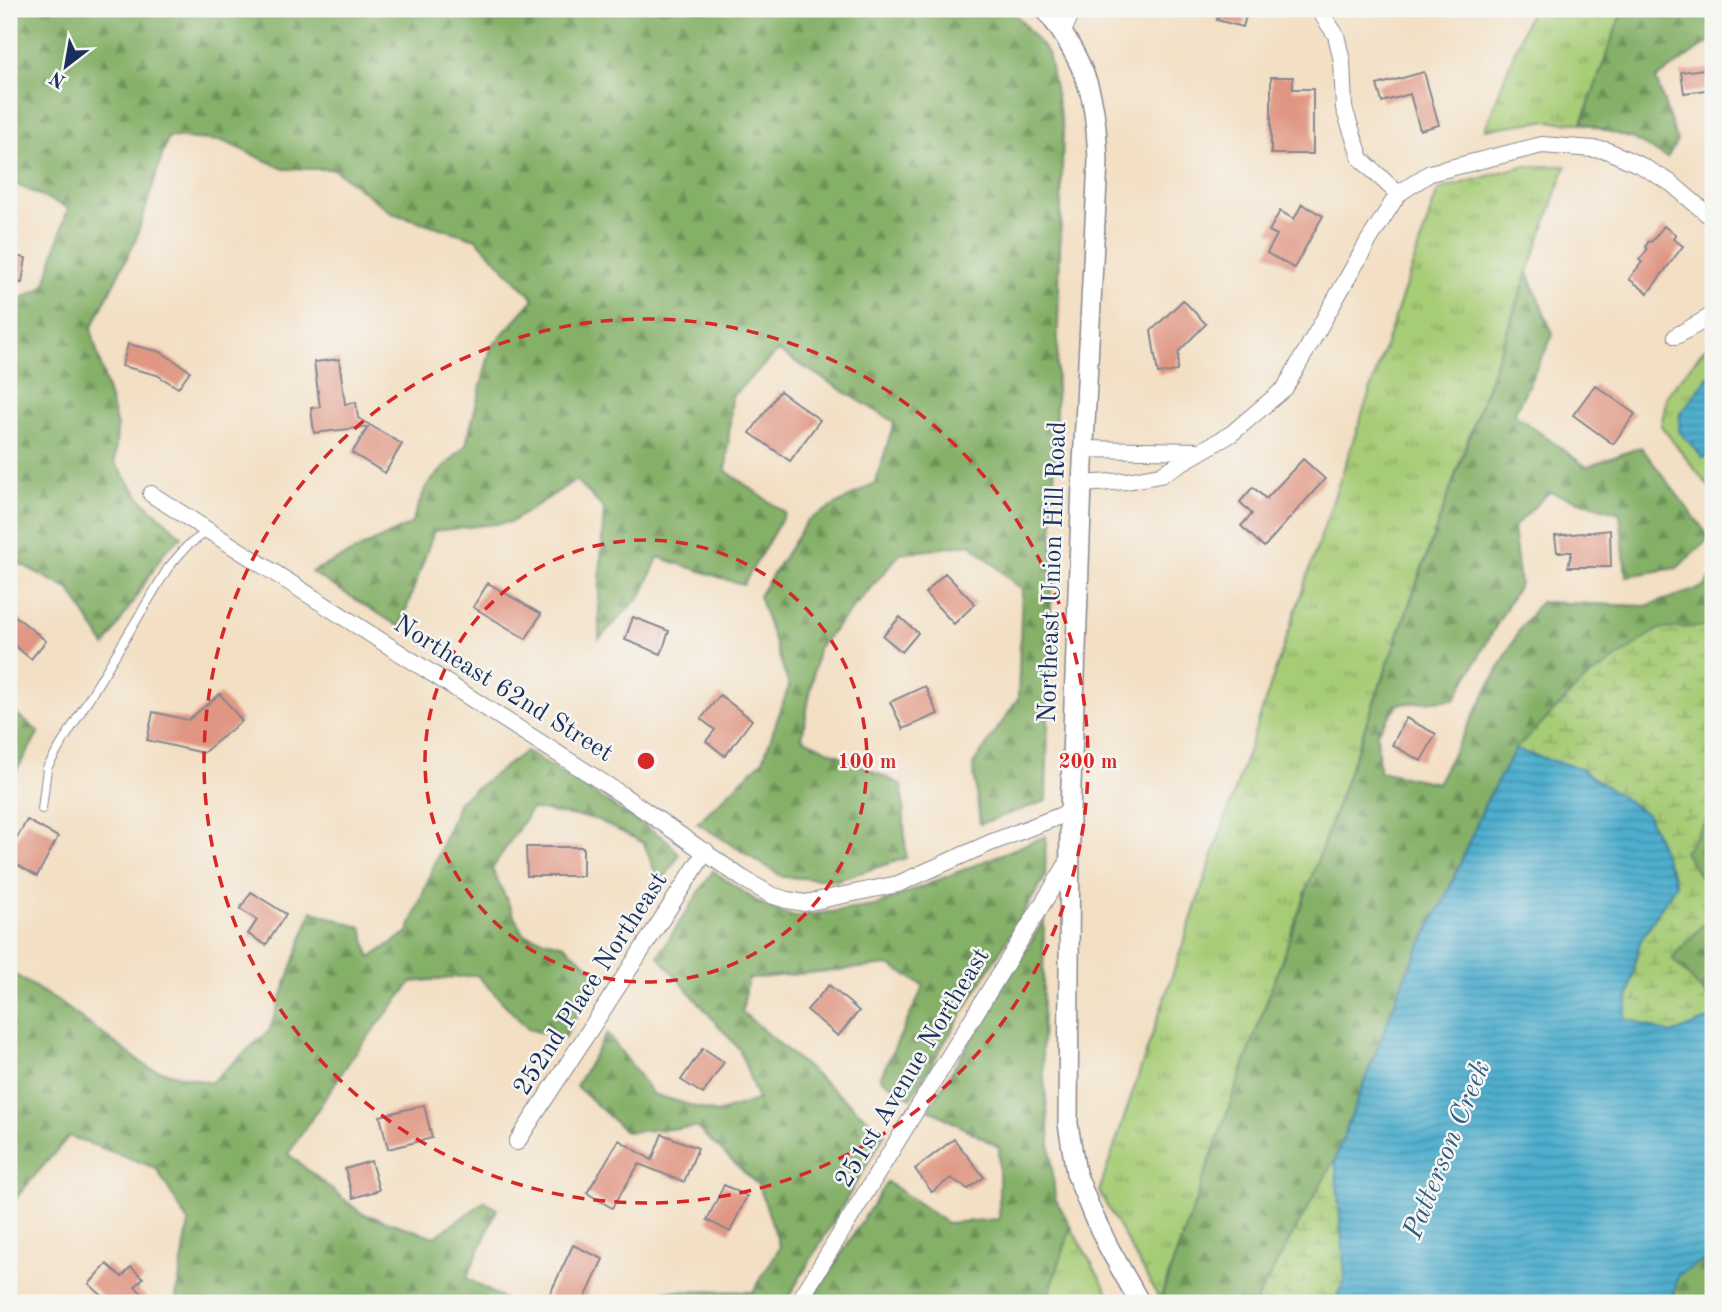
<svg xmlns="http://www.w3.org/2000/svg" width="1722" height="1312" font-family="'Old Standard TT',serif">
  <defs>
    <pattern id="grass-tufts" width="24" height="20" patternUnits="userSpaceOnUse" patternTransform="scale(1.75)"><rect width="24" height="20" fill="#a7cc76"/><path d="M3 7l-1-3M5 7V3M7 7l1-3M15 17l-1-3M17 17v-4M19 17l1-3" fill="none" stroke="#87a664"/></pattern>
    <pattern id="forest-firs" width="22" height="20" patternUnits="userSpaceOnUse" patternTransform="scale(1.75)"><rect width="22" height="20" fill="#85b067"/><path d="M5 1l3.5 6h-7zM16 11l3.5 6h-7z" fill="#6c9058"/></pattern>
    <pattern id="wetland-marsh" width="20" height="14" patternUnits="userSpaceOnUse" patternTransform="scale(1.75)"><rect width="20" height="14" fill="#a7cc76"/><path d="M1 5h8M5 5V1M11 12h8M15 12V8" fill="none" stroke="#87a664"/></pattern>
    <pattern id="water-rules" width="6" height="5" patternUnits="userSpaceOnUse" patternTransform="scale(1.75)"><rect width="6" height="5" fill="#4fafce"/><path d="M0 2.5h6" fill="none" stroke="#418faa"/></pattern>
  </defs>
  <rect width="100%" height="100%" fill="#f6f6f2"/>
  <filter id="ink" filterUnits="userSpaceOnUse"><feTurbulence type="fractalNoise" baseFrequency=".0143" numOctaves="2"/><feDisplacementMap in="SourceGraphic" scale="14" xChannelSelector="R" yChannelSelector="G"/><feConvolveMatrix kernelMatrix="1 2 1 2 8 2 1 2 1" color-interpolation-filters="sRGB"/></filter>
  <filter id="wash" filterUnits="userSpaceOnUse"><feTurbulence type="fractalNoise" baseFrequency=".00686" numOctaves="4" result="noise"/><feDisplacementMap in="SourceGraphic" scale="28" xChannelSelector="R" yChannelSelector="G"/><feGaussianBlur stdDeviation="1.57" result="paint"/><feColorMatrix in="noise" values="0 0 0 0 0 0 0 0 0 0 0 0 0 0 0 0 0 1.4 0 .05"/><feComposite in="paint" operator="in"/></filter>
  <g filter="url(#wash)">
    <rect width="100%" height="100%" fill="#f3dfc3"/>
    <path fill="url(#grass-tufts)" stroke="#617e6a" stroke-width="2" d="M1531,9H1623L1582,123L1542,121L1485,129Z
      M1523,166H1566L1160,1300L1099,1192L1438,190Z
      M1713,338V492L1661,426L1667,395Z
      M1071,1227L1114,1303H1046Z"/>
    <path fill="url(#forest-firs)" stroke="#507062" stroke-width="2" d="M9,9H1011L1048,53L1063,129L1046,801L980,824L973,765L1018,699L1022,590L971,544L900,554L818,648L802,738L902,785L906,858L837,880L783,877L697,823L763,760L789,686L759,596L807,521L876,482L894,422L778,351L732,396L726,471L785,513L743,585L658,557L643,593L599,639V596L604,509L576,480L511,522L434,531L400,627L311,572L411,524L427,485L466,445L491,347L534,299L476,239L392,213L334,169H284L223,141L168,137L136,239L91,329L117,426L115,463L142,500L182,537L165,551L105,646L70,590L19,563L9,575V305L44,287L68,208L9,181Z
      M1623,9H1713V39L1656,79L1677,141L1667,158L1633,139L1582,123Z
      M1528,273L1553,335L1514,414L1587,467L1641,447L1710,538L1677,568L1626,576L1620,513L1549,492L1513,528L1520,583L1455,699L1399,704L1377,732L1379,771L1437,783L1520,629L1540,602L1646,606L1704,587L1713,575V626L1659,630L1585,680L1487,800L1447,894L1405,976L1335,1159L1255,1303H1162L1160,1300Z
      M9,708L39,732L9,783Z
      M526,751L667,840L679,855L660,885L644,843L596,819L531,809L492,869L523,934L564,945L599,975L564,1038L528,1029L477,975L412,982L353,1056L288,1154L361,1213L435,1237L485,1201L497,1209L467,1278L510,1303H175L189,1223L156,1168L69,1136L19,1194L9,1210V971L62,1004L149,1068L210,1083L269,1031L312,911L362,928L370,958L408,932L459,801Z
      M1713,811V895L1683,852Z
      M1046,836L1045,877L911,1098L880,1078L924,986L889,965L748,979L742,1012L885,1134L785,1303H654L664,1291L753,1292L780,1247L759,1186L696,1127L626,1132L576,1086L607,1033L653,1094L716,1113L758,1100L739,1049L658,956L713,871L759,903L793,917L875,906Z
      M1713,914V998H1708L1672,958Z
      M1044,920L1042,1054L1055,1198L1071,1227L1046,1303H810L887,1182L947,1223L999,1219V1147L929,1109Z
      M1713,1255V1303H1672L1678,1275Z"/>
    <path fill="url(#wetland-marsh)" stroke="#617e6a" stroke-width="2" d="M1713,626V811L1684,852L1713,895V914L1672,958L1708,998H1713V1255L1678,1275L1672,1303H1255L1335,1159L1405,976L1447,894L1487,800L1515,750L1585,680L1659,629Z"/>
    <path fill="url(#water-rules)" stroke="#356f96" stroke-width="2" d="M1713,371V454L1703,458L1679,431L1680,414Z
      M1515,750L1579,768L1648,815L1676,884L1640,942L1624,1018L1671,1034L1713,1018V1255L1678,1275L1672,1303H1334L1345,1278L1335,1159L1405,976L1447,894L1487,800Z"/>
    <g id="blocks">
      <path fill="#e09683" d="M1220,9H1248L1243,27L1217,20Z
        M1713,68V89L1684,93L1681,72Z
        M1424,72L1439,125L1420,130L1410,94L1382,102L1377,85Z
        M1271,77H1293V89H1313V154H1271Z
        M1302,204L1323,216L1294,268L1267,253L1277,235L1269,231L1280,211L1294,219Z
        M1664,226L1676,235L1673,239L1683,246L1648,293L1629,279L1642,262L1639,260L1647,250L1646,246L1648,242L1652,241Z
        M9,255L26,258L22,283L9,281Z
        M1183,300L1206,324L1179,351L1177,371L1158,374L1151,331Z
        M128,344L161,352L190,371L178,388L157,375L122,366Z
        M339,359L345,404L356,402L358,418L402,444L385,473L352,453L368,427L314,433L311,408L320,407L314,362Z
        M1595,385L1635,414L1613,444L1573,415Z
        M780,391L820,420L790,461L750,433Z
        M1303,459L1325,479L1264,547L1241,526L1252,514L1240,502L1253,487L1266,499Z
        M1610,530L1611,567H1568L1572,552H1557L1555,536Z
        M945,573L975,604L954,624L925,593Z
        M488,583L541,614L526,639L473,607Z
        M9,611L46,641L31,659L9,641Z
        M633,617L669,631L661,654L625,640Z
        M900,617L918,633L902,652L883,636Z
        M925,686L938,714L903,729L890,702Z
        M220,694L242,721L203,753L147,740L153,712L188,720Z
        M720,695L752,720L725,756L706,741L715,730L701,719Z
        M1406,718L1436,734L1421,761L1392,745Z
        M27,820L58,837L37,876L9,860V852Z
        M526,847H583V876H527Z
        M251,892L286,914L266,945L248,934L257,920L240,909Z
        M829,985L859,1011L838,1036L807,1010Z
        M703,1048L724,1062L703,1094L681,1080Z
        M424,1105L432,1138L388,1149L380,1116Z
        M662,1134L698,1148L684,1182L639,1164L612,1208L587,1193L619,1140L652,1160Z
        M954,1139L984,1177L968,1189L951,1178L932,1192L915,1169Z
        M371,1161L379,1190L353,1198L345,1169Z
        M724,1185L747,1196L730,1232L707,1220Z
        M573,1245L603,1259L583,1303H558L548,1298Z
        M107,1264L122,1277L131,1267L143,1278L135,1287L153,1303H110L89,1284Z"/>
    </g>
  </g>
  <g filter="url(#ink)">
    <use href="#blocks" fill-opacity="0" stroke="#878790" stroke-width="2"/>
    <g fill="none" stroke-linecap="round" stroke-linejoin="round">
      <g stroke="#878790" stroke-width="10">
        <path id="service" d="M42,809L47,768L168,568L187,546L208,531"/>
      </g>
      <g stroke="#878790" stroke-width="18">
        <path id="minor" d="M1318,9L1336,35L1342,61L1344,108L1361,159L1398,194
          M1063,32L1073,9
          M1676,336L1708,318L1713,313
          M1084,449L1201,451
          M1082,484L1127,481L1160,475L1231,434L1285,388L1369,240L1398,194L1430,173L1542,145L1606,150L1642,166L1671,183L1713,219
          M151,494L621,794L742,878L771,895L787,900L805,903L898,884L990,843L1070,812
          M517,1142L706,851
          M798,1303L1070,859"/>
      </g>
      <g stroke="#878790" stroke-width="22">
        <path id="tertiary" d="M1045,9C1065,35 1083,63 1091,96C1096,117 1097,139 1098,161L1082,484L1070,812L1068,1124L1076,1173L1092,1213L1109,1248L1140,1303"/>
      </g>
      <use href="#service" stroke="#fff" stroke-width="8"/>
      <use href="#minor" stroke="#fff" stroke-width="16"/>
      <use href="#tertiary" stroke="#fff" stroke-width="19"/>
    </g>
  </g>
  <g fill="none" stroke="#d62828" stroke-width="3.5" stroke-dasharray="12 9">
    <circle cx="646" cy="761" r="221"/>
    <circle cx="646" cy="761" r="442"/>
  </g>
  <g text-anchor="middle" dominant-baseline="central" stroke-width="5" stroke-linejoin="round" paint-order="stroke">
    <g font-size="26" fill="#1b2f5e" stroke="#f6f6f2">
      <text transform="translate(1053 572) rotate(-88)">Northeast Union Hill Road</text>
      <text transform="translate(503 689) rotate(32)">Northeast 62nd Street</text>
      <text transform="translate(591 984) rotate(-57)">252nd Place Northeast</text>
      <text transform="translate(913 1068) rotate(-59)">251st Avenue Northeast</text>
    </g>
    <g font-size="28" font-style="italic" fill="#2d5c85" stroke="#f6f6f2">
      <text transform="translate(1448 1150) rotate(-68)">Patterson Creek</text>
    </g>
  </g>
  <circle cx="646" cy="761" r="10" fill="#d62828" stroke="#f6f6f2" stroke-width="3.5"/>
  <g font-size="21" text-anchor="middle" font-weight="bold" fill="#d62828" stroke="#f6f6f2" stroke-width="5" stroke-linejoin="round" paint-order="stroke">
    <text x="867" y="768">100 m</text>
    <text x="1088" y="768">200 m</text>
  </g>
  <rect width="1722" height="1312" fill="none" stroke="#f6f6f2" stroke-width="35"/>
  <g transform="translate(66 66) rotate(211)" stroke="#f6f6f2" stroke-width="5" paint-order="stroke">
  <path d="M0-5L12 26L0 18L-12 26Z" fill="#1b2f5e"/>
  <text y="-10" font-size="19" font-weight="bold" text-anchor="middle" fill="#1b2f5e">N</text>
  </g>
</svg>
